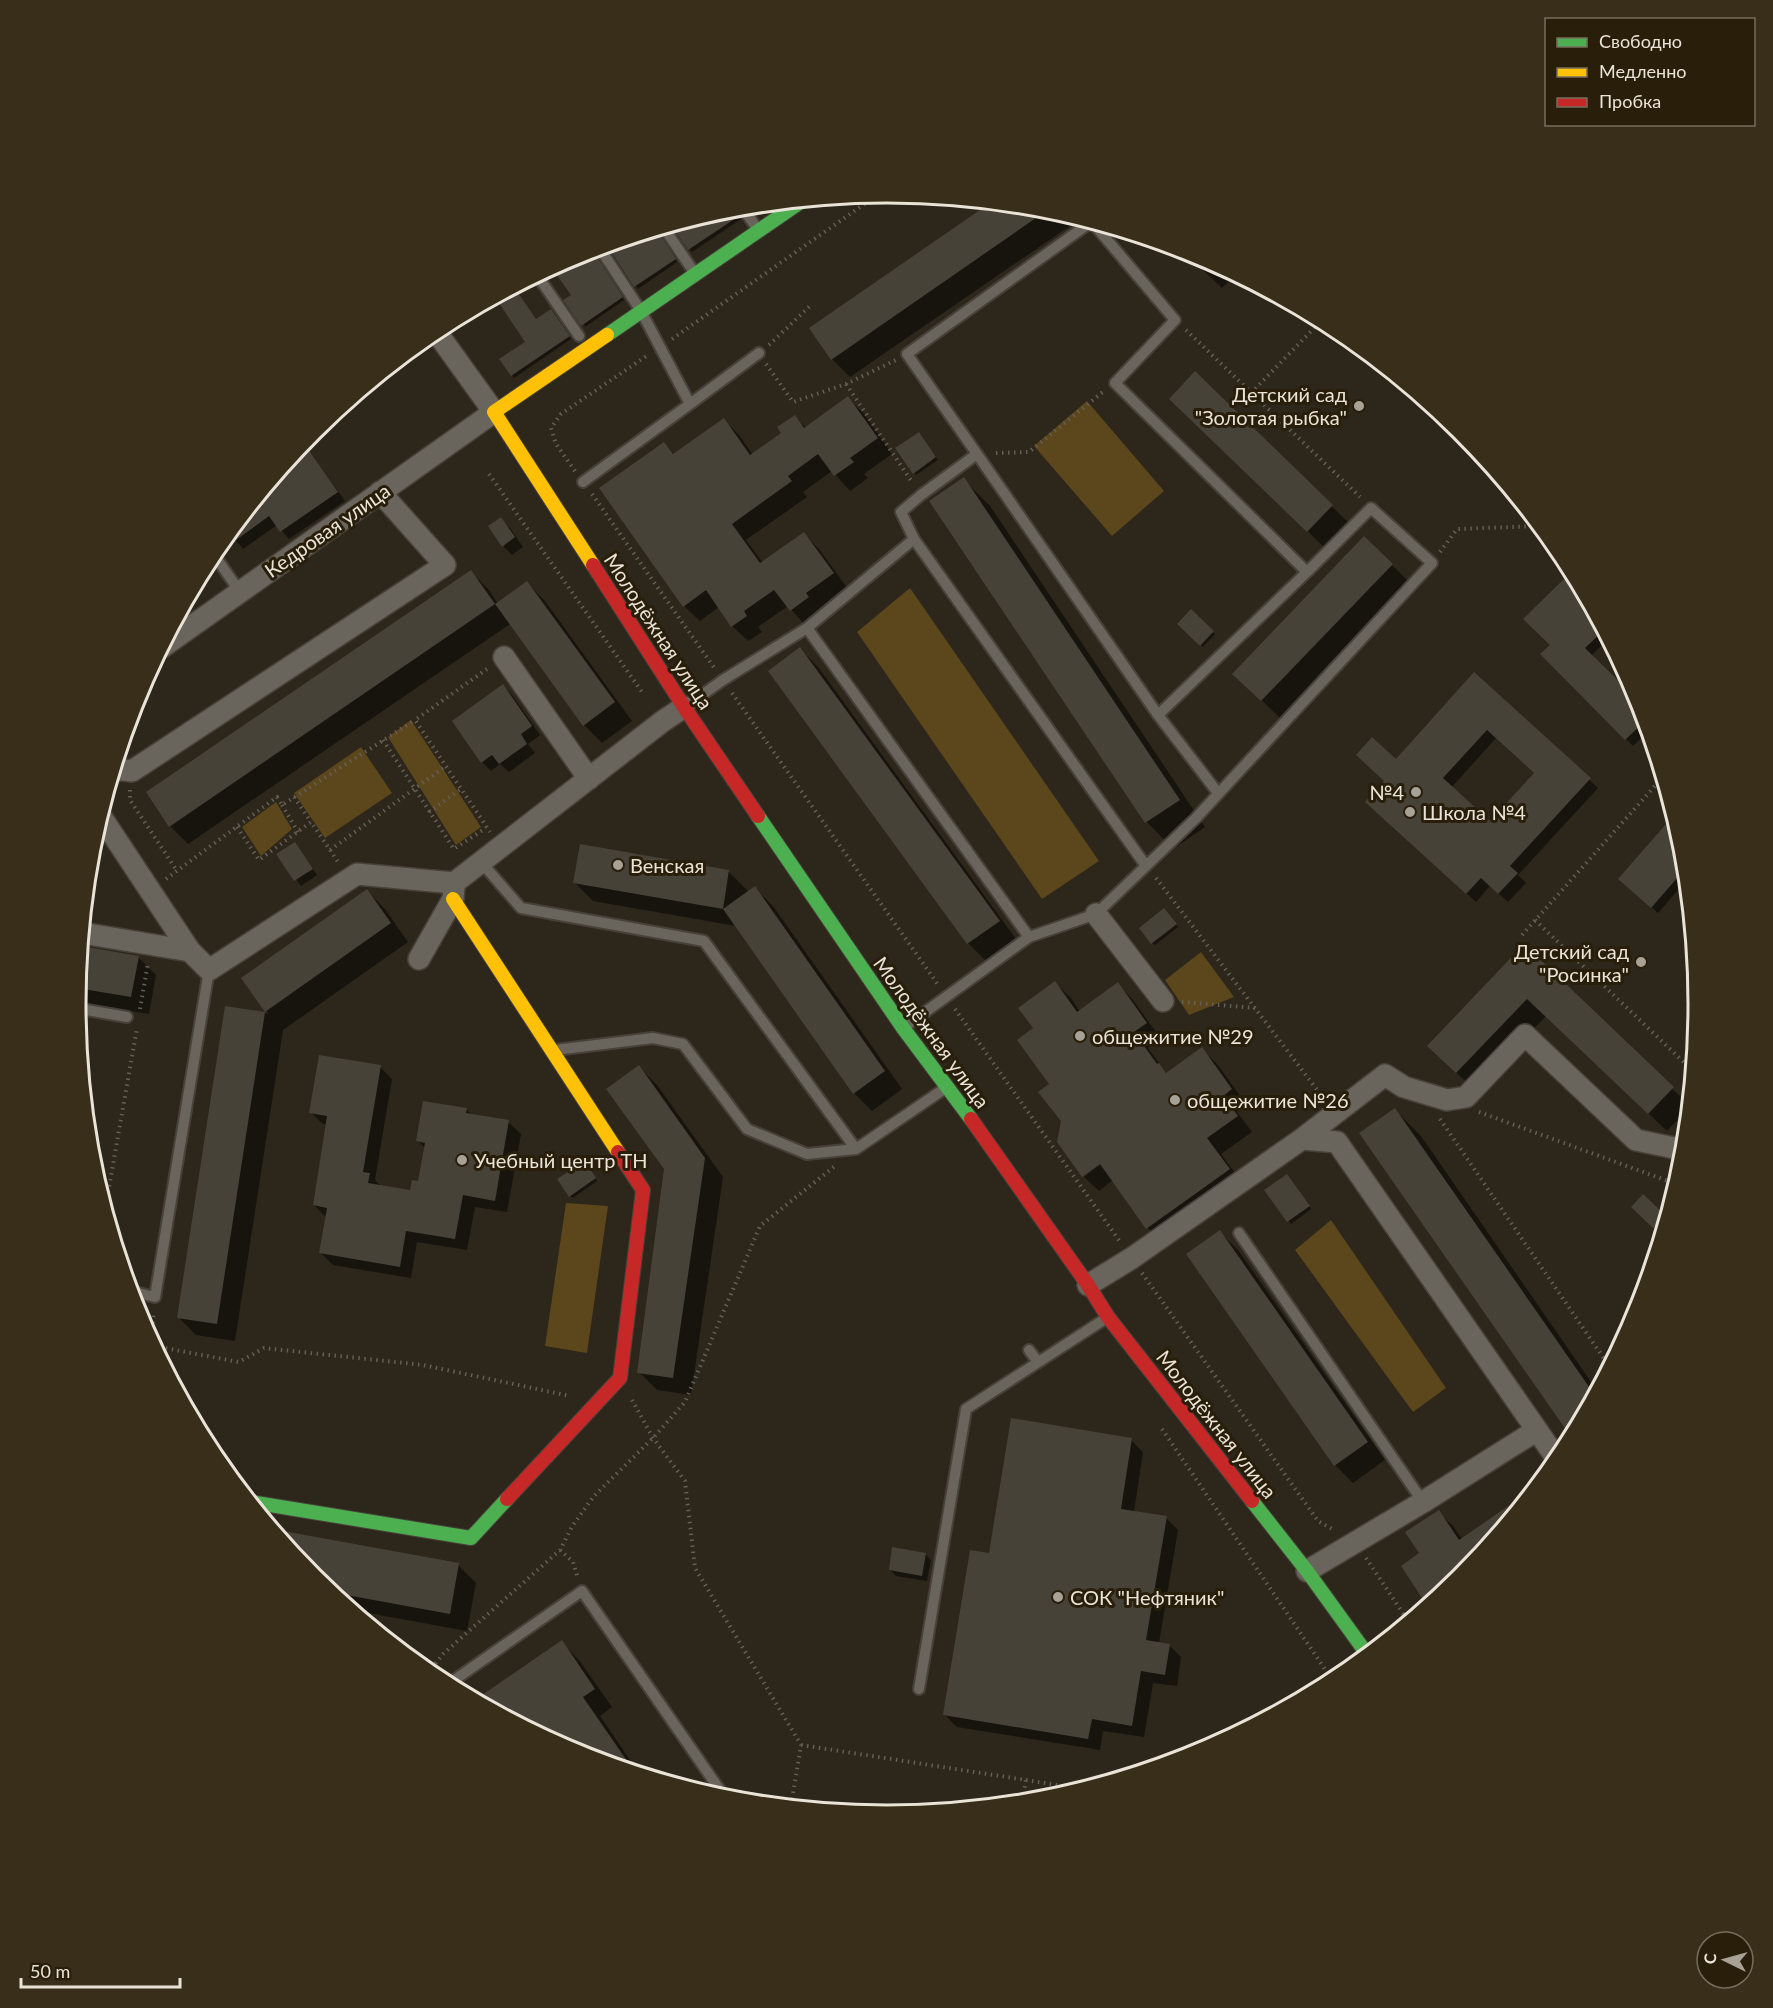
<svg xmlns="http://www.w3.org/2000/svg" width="1773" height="2008" font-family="Lato,sans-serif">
  <rect width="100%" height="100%" fill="#2c261b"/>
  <path fill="#5c461b" d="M1087,401L1164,491L1112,536L1034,446Z
    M910,588L1099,861L1042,899L857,632Z
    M411,720L481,827L456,845L388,737Z
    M361,747L392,793L325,838L294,793Z
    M276,802L292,829L261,856L242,827Z
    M1201,952L1234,997L1189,1015L1165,980Z
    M566,1203L608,1206L587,1353L545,1346Z
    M1331,1220L1446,1388L1413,1412L1295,1250Z"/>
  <path fill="#0007" fill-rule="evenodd" d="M993,203L1045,208L1080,219L850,377L832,359L811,328Z
    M738,207L736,210L741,219L692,252L673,225L729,208Z
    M659,229V236L677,262L638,289L608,245Z
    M594,249L595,255L624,300L585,327L573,296L576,254Z
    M1181,249L1197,254L1235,275L1222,288Z
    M553,313L571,339L514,378L512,375L527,342Z
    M1195,374L1350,524L1326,549L1189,416Z
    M848,398L864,414L892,454L864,474L868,478L850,491L832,471L803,492L807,497L746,540L763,563L804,534L819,549L848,589L820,609L823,614L806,626L788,606L758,627L762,632L748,641L732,626L719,607L700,621L684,606L664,444L675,455L724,420L739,435L753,455L783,434L795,417L806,428Z
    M921,436L938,460L916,475L914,473Z
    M303,443L345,501L289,539L277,525L243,549L229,532Z
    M963,479L990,506L1205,827L1173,849L1147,822L934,505Z
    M501,519L510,528L523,547L512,555L503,546Z
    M1392,565L1410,583L1280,718L1253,692Z
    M471,572L489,590L498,604L527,583L545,601L632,721L602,743L584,725L510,624L188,844L170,826Z
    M1564,581L1588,604L1591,608L1588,611L1597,619L1607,640L1591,656L1640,704L1648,731L1633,746L1542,654L1552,645Z
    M1191,611L1215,634L1203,647L1179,624Z
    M800,649L818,667L1016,939L986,961L968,943L770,671Z
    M1475,675L1598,788L1518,875L1526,883L1508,902L1490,886L1476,902L1376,811L1396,761ZM1496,738L1535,774L1490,823L1451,788Z
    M503,686L512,695L540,735L528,744L535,753L509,772L500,764L491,771L482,762Z
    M1675,822L1682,846L1686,881L1658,913L1626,885Z
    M295,844L317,875L301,886L278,855Z
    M729,872L747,890L746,895L755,888L773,906L902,1089L872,1111L854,1093L736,926L593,901L575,883Z
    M367,891L385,909L408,942L283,1030L235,1341L196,1335L178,1317L226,1007L269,1014L243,978Z
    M1166,912L1178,927L1155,945L1152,943Z
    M1524,946L1688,1104V1109L1667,1131L1546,1016L1475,1090L1447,1064Z
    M81,947L138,957L156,975L149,1014L75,1002Z
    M1055,983L1071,998L1080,1012L1118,984L1133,1000L1161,1039L1148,1048L1167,1074L1202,1049L1217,1064L1247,1105L1237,1112L1252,1132L1221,1154L1244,1185L1163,1244L1148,1228L1113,1180L1099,1191L1084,1177L1106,1160L1063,1121L1035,1029Z
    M380,1067L392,1079L375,1180L382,1187L411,1192L419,1183L425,1148L418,1141L466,1109L472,1115L508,1122L521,1134L507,1212L475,1207L467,1250L417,1242L411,1278L333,1265L321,1253L326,1217L314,1205L327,1125L323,1124L310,1112Z
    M639,1067L657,1085L723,1177L691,1395L657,1390L639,1372L665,1169Z
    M1395,1110L1421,1136L1596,1389L1571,1436Z
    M587,1165L597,1181L573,1198L570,1196Z
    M1289,1178L1311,1209L1291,1224L1266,1190Z
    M1643,1197L1666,1218L1661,1233L1633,1207Z
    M1220,1232L1238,1250L1385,1460L1353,1483L1335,1465Z
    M1636,1314V1315L1631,1325L1627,1319Z
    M1131,1440L1143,1452L1134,1512L1166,1518L1178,1530L1159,1643L1169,1645L1181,1657L1177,1686L1153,1683L1144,1737L1103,1731L1100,1750L957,1727L945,1715L990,1555Z
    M1438,1512L1454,1527L1462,1539L1507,1521L1460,1578L1428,1604L1403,1567L1422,1554Z
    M925,1554L931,1560L927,1581L896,1576L890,1570Z
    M458,1565L476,1583L467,1631L352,1610L312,1578Z
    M561,1642L579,1660L612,1707L600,1716L639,1773L576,1754Z
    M799,1802L889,1815L799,1807Z"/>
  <path fill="#474238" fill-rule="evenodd" d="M990,203L1049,209L831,360L809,328Z
    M735,207L739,216L688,250L671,225Z
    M657,230L676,259L634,287L607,245Z
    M592,249L623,297L581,326L563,300L571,295L551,267L576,254Z
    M514,287L536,319L551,309L570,336L511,376L499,359L525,342L495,297Z
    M1195,371L1333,505L1307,532L1169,399Z
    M848,396L878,438L850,458L854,462L834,476L818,454L788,476L792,481L732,524L760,563L804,532L834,573L806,593L809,597L790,611L774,590L744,611L747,616L731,627L706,590L683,607L599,488L664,442L673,454L724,418L750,455L781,433L777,427L795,415L804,428Z
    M919,432L936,457L913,474L895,448Z
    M303,442L338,492L280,532L269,516L221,551L217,547Z
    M964,477L1180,800L1145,823L929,501Z
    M501,517L515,537L502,547L488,526Z
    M1364,536L1393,564L1261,701L1232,674Z
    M471,570L495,604L169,827L146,792Z
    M1564,579L1586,599L1582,603L1594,615L1603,631L1585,648L1639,701L1645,721L1625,740L1540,654L1550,645L1523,619Z
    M527,581L615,702L583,726L495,604Z
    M1191,609L1214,631L1200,646L1177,624Z
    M800,647L1000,921L967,944L768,671Z
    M1474,672L1591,778L1510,866L1518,873L1498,894L1481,878L1466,894L1365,802L1384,781L1356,755L1372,737L1396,759ZM1487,730L1534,773L1490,821L1443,778Z
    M503,684L532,726L521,734L527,744L499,764L492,755L481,763L452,721Z
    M1673,816L1682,846L1685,869L1651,908L1618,879Z
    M295,842L313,869L294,881L276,854Z
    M580,844L729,870L723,909L573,883Z
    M755,886L885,1071L853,1094L723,909Z
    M367,889L391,923L265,1012L241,978Z
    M1164,908L1177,924L1151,944L1139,928Z
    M1524,944L1674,1087L1648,1114L1527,999L1456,1073L1427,1046Z
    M81,946L139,956L131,997L77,988Z
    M1055,981L1077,1012L1118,982L1147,1023L1134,1032L1157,1064L1159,1063L1166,1073L1202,1047L1232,1089L1223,1096L1238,1116L1207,1138L1230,1169L1146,1229L1100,1164L1082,1177L1057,1142L1061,1121L1038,1092L1049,1084L1017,1040L1033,1028L1018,1008Z
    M225,1006L265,1012L217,1324L177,1318Z
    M319,1055L381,1065L363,1172L370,1173L368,1183L410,1190L412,1180L418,1181L425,1143L416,1141L423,1101L467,1108L466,1113L509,1120L495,1201L463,1195L455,1239L406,1231L400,1267L319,1253L327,1208L313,1205L327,1116L309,1113Z
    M639,1065L705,1158L673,1378L637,1373L664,1169L606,1089Z
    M1395,1108L1594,1394L1571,1437L1359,1133Z
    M585,1161L596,1178L569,1197L557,1179Z
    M1287,1174L1310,1206L1287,1222L1264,1190Z
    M1643,1194L1665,1215L1653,1228L1631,1207Z
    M1220,1230L1368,1442L1334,1466L1186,1254Z
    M1011,1418L1132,1438L1121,1509L1167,1516L1146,1640L1170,1644L1165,1675L1141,1671L1132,1726L1092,1719L1088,1739L943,1715L970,1550L989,1553Z
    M1520,1498L1523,1502L1460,1578L1426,1604L1401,1566L1419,1553L1405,1532L1439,1510L1459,1540Z
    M272,1529L459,1563L450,1614L330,1592L312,1578Z
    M892,1547L926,1553L922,1576L889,1570Z
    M562,1640L595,1689L583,1697L634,1771L576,1754L475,1700Z"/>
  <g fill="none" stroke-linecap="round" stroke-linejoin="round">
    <g stroke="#474139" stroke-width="14">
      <path id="lane" d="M742,207L759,231
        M1092,222L1175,320L1115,383L1307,572L1158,715L1218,793
        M664,228L694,272
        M599,247L641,311L690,404L759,353
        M537,275L579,336
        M977,454L1158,715
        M583,482L690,404
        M914,539L901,512L921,495L977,454L907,354L1091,222
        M215,556L240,592
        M685,707L723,680L807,628
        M481,862L521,908L704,941L856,1149L947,1087
        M1029,937L807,628L914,539L1146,866
        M75,1008L127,1017
        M903,1028L1029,937L1096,914L1195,819L1432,563L1371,508L1307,572
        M555,1050L653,1038L683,1044L747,1129L807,1154L856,1149
        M1239,1233L1423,1502
        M130,1291L155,1297L209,970
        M1029,1350L1038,1362
        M447,1685L582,1591L724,1796V1799
        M919,1689L966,1409L1108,1317"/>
    </g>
    <g stroke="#474139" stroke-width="24">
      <path id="street" d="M161,648L494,412L435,330
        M504,657L589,779
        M114,769L132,771L445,565L380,492
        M100,815L190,951L209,970L357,874L454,883L663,721L684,707
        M1096,914L1163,1001
        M82,933L190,951
        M419,959L453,899L454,887
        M1302,1139L1385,1075L1404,1087L1447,1100L1466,1097L1525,1035L1636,1140L1684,1150
        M1088,1285L1132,1258L1302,1139L1337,1142L1557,1459
        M1307,1571L1423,1502L1537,1430"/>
    </g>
    <g stroke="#474139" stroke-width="16">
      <path id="fast" d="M607,335L802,201
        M758,816L903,1028L971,1119
        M1252,1501L1307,1571L1367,1654
        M251,1502L471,1538L507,1499"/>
    </g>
    <g stroke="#474139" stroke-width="16">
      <path id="slow" d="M593,565L494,412L607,335
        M453,899L618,1152"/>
    </g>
    <g stroke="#474139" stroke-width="16">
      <path id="jam" d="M593,565L684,707L758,816
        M971,1119L1088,1285L1108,1317L1252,1501
        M507,1499L620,1378L643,1190L618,1152"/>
    </g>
    <path stroke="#635f57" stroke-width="4" stroke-dasharray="1.5 4.5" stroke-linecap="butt" d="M1186,330L1360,497
      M672,339L880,193
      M769,345L811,305
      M766,364L793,402L846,384L896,360
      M846,384L912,482
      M1251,393L1321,321
      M996,453L1029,452L1104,391
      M575,471L556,444L551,428L561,414L648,355
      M489,474L642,692
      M592,494L715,669
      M1440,552L1457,529L1539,526
      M487,669L415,720L490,832
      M732,693L939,986
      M383,740L454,849L486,828
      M130,790V800L177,871
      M294,797L311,822
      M282,805L298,832
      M429,812L461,789
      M237,827L259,860L311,822L330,850L446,766
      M330,850L338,862
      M1156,878L1324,1099
      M166,879L277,797L282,805L415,720
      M1535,920L1692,1070
      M1522,935L1662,778
      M1182,1002L1255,1008
      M140,1009L148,963
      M955,1009L1121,1243
      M1479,1112L1676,1184
      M1440,1119L1609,1366
      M105,1210L137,1028
      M1142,1273L1318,1521L1334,1530
      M151,1341L154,1312
      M154,1346L239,1362L264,1348L423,1365L570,1396
      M632,1400L653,1438L685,1481L695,1568L801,1745L791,1806
      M1162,1429L1333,1681
      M560,1550L573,1562L578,1579
      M1366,1558L1408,1621
      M428,1673L443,1654L560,1550L573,1525L594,1496L653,1438L685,1402L760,1226L835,1166
      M801,1745L1026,1780L1022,1802
      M1026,1780L1082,1789"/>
    <use href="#lane" stroke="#69645c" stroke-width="10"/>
    <use href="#street" stroke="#69645c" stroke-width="21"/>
    <use href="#fast" stroke="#4caf50" stroke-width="14"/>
    <use href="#slow" stroke="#ffc107" stroke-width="14"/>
    <use href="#jam" stroke="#c62828" stroke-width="14"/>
  </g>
  <g fill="#a8a195" stroke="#291e0a" stroke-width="2">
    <circle cx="1359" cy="406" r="6"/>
    <circle cx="1416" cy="792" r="6"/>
    <circle cx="1410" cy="812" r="6"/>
    <circle cx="618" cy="865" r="6"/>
    <circle cx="1641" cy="962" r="6"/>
    <circle cx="1080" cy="1036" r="6"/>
    <circle cx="1175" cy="1100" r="6"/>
    <circle cx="462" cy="1160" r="6"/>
    <circle cx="1058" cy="1597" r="6"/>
  </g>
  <g text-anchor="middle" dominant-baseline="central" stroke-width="6" stroke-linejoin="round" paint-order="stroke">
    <g font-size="20" fill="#eae3d7" stroke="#291e0a" text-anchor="start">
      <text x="1347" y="394" text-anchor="end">Детский сад<tspan x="1347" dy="23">"Золотая рыбка"</tspan></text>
      <text x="1404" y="792" text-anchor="end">№4</text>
      <text x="1422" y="812">Школа №4</text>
      <text x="630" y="865">Венская</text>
      <text x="1629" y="951" text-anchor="end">Детский сад<tspan x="1629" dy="23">"Росинка"</tspan></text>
      <text x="1092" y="1036">общежитие №29</text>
      <text x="1187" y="1100">общежитие №26</text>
      <text x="474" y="1160">Учебный центр ТН</text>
      <text x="1070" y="1597">СОК "Нефтяник"</text>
    </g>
    <g font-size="20" fill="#eae3d7" stroke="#291e0a">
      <text transform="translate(327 530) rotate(-35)">Кедровая улица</text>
      <text transform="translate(659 631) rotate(57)">Молодёжная улица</text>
      <text transform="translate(932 1032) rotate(54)">Молодёжная улица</text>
      <text transform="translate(1217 1424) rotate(52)">Молодёжная улица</text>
    </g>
  </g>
  <path d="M0 0H1773V2008H0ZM86 1004a801 801 0 1 1 1602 0a801 801 0 1 1-1602 0Z" fill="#382e1a" fill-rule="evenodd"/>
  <path fill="none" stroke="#eae3d7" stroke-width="3" d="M86 1004a801 801 0 1 1 1602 0a801 801 0 1 1-1602 0Z"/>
  <rect x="1545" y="18" width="210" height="108" fill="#291e0a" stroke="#766d5c" stroke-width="1.5"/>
  <rect x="1557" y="38" width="30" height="9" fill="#4caf50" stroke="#766d5c" stroke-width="1.5"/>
  <text x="1599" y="48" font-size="18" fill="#eae3d7">Свободно</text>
  <rect x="1557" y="68" width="30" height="9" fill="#ffc107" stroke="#766d5c" stroke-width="1.5"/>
  <text x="1599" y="78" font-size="18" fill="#eae3d7">Медленно</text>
  <rect x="1557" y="98" width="30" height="9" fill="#c62828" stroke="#766d5c" stroke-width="1.5"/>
  <text x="1599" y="108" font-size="18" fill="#eae3d7">Пробка</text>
  <g transform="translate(1725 1960) rotate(275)"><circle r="28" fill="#291e0a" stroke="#766d5c" stroke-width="1.5"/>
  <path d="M0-4.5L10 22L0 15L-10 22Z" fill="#a8a195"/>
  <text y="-9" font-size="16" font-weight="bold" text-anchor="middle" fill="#eae3d7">С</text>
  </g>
  <path d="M21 1978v9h159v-9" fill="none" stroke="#eae3d7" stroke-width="3"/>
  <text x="30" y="1978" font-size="18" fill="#eae3d7" stroke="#291e0a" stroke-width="4.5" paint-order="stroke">50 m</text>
</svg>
